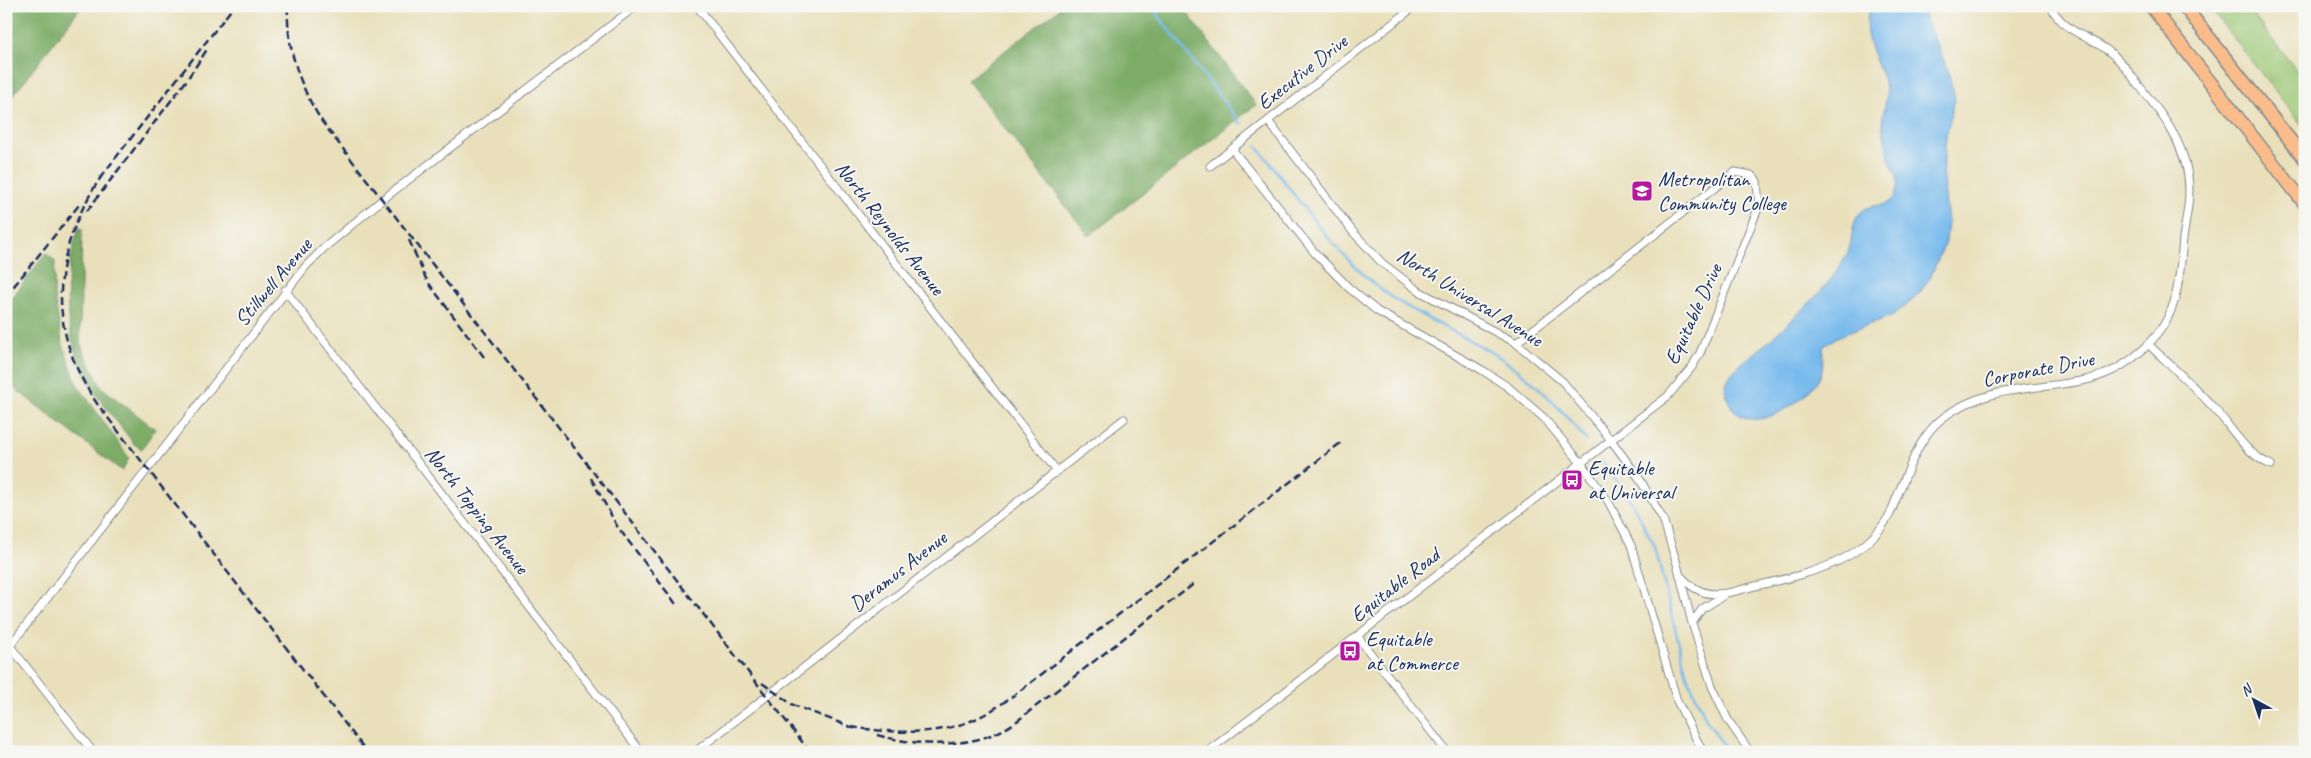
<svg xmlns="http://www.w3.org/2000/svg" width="2311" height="758" font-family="Caveat,sans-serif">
  <rect width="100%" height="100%" fill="#f6f6f2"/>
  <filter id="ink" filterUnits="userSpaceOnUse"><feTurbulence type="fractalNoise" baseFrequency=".02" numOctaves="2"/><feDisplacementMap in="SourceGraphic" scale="10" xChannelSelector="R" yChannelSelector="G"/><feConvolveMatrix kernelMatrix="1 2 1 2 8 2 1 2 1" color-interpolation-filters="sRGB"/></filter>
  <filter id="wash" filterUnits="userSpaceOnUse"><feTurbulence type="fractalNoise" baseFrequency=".0096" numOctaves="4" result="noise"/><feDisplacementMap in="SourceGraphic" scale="20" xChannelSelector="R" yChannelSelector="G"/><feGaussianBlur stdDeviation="1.12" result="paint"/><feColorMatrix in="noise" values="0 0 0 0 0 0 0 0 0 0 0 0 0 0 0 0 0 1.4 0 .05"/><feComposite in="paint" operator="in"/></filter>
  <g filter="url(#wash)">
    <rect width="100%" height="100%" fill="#e9e0bb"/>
    <path fill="#9cc774" stroke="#5c7b69" d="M2208,6H2246L2305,81V129Z"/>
    <path fill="#7dac66" stroke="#4c6e62" d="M6,6H82L6,105Z
      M1063,6H1182L1256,105L1089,236L967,80Z
      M79,227L82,229L80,343L101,387L155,429L142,449L134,444C120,424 98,401 87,379C62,332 63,277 79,227Z
      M46,253L55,261L54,295L62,342L77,384L129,458L122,471L6,382V306Z"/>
    <path fill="#77baed" stroke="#4974a6" d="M1872,6H1920L1948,70L1955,99L1946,136L1944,159L1943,181L1948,221L1946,240L1931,276L1919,294L1906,306L1891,316L1837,337L1824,346C1821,356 1825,366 1820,376C1808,400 1752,440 1731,406C1714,381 1739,366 1756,352C1770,341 1784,326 1798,314C1817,296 1836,277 1848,252C1853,241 1851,222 1860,213C1872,199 1892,214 1897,188C1900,177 1893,170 1890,160C1887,150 1885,140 1883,130C1880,116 1888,103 1886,89C1881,63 1855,33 1872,6Z"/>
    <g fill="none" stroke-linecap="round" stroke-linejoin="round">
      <path stroke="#77baed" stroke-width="2.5" d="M1151,6L1241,124
        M1257,146C1294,193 1328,245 1374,284C1415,317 1465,334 1508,363C1537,383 1564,412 1586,440
        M1602,461L1632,503L1655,547L1687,676L1706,719L1728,752"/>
    </g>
  </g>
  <g filter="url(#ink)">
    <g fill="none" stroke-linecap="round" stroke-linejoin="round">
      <g stroke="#82888c" stroke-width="9">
        <path id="street" d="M697,6L1056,470
          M1268,121L1353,232L1382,263L1419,291L1516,343L1563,382L1611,440L1639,478L1663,519L1677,564L1692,623L1712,686L1728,720L1750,752
          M1232,149L1314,252L1349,288L1377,311L1482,370L1508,387L1544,418L1581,463L1608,501L1631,545L1677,701L1703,752
          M1210,166L1415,6
          M285,290L641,752
          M2148,344C2169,364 2192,384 2212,406C2233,428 2243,452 2271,465
          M1680,575C1702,601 1722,595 1751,587C1801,575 1863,565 1890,514C1894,505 1897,496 1901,487C1912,461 1921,434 1944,417C1988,384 2040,391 2090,379C2126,370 2163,339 2174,302C2180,282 2181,260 2183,239C2185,223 2189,207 2189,191C2189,147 2163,115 2137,83C2128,71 2120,59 2107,50C2084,34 2066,33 2050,6
          M1692,623L1702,609L1723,596
          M1357,636L1447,752
          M10,646L93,752
          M6,651L306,266L325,247L382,200L636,6
          M695,752L1124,419
          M1207,752L1611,440L1668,396L1692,367L1700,353L1759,206L1757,181L1751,175L1735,172L1516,343"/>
      </g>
      <g stroke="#82888c" stroke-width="15">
        <path id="highway" d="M2151,6L2305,204
          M2184,6L2305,159"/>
      </g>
      <use href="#street" stroke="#fff" stroke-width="7"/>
      <use href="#highway" stroke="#f9bc8a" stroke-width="12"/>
      <path stroke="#1b2f5e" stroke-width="2.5" stroke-dasharray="8 4" stroke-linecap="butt" d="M288,6C286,48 300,88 323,123L810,752
        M103,174C52,249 44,327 98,405L367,752
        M100,178L234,6
        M87,211L186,81L208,48
        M409,240L427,281L484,357
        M6,296L79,205
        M591,478L617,526L676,604
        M762,683L793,705L856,729
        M851,727C891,733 936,736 973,720C994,711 1011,697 1029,684L1343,441
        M877,735C921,747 979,750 1017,721L1195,583"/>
    </g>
  </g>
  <defs>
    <g id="university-square" transform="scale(1.125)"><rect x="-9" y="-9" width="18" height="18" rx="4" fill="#b5179e" stroke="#f6f6f2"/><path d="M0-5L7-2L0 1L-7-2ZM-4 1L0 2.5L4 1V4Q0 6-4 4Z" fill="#fff"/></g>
    <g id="bus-square" transform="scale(1.125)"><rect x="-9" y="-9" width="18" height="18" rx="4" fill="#b5179e" stroke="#f6f6f2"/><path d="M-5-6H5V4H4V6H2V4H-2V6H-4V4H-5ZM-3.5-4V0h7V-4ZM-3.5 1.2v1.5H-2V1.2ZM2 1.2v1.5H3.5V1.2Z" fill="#fff"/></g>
  </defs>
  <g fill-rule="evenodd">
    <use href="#university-square" x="1642" y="191"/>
    <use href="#bus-square" x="1572" y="480"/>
    <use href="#bus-square" x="1350" y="651"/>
  </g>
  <g text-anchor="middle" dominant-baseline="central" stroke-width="4" stroke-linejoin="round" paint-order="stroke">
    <g font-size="21" fill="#1b2f5e" stroke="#f6f6f2">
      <text transform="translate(1302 72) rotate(-38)">Executive Drive</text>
      <text transform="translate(890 228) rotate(52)">North Reynolds Avenue</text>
      <text transform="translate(273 282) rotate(-50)">Stillwell Avenue</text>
      <text transform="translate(1470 297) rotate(32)">North Universal Avenue</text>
      <text transform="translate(1693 314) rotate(-65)">Equitable Drive</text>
      <text transform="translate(2038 369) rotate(-11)">Corporate Drive</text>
      <text transform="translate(477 510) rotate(52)">North Topping Avenue</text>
      <text transform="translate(898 571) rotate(-38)">Deramus Avenue</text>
      <text transform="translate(1395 585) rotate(-38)">Equitable Road</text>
    </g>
    <g font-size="21" fill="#1b2f5e" stroke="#f6f6f2" text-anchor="start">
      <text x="1658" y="179">Metropolitan<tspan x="1658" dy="24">Community College</tspan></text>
      <text x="1588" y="468">Equitable<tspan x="1588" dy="24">at Universal</tspan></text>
      <text x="1366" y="639">Equitable<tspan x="1366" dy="24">at Commerce</tspan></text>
    </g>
  </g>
  <rect width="2311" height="758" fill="none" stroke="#f6f6f2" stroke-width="25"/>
  <g transform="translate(2254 700) rotate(320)" stroke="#f6f6f2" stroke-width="4" paint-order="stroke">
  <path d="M0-4L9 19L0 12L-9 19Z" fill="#1b2f5e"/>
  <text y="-8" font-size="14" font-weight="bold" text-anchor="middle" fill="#1b2f5e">N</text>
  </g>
</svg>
